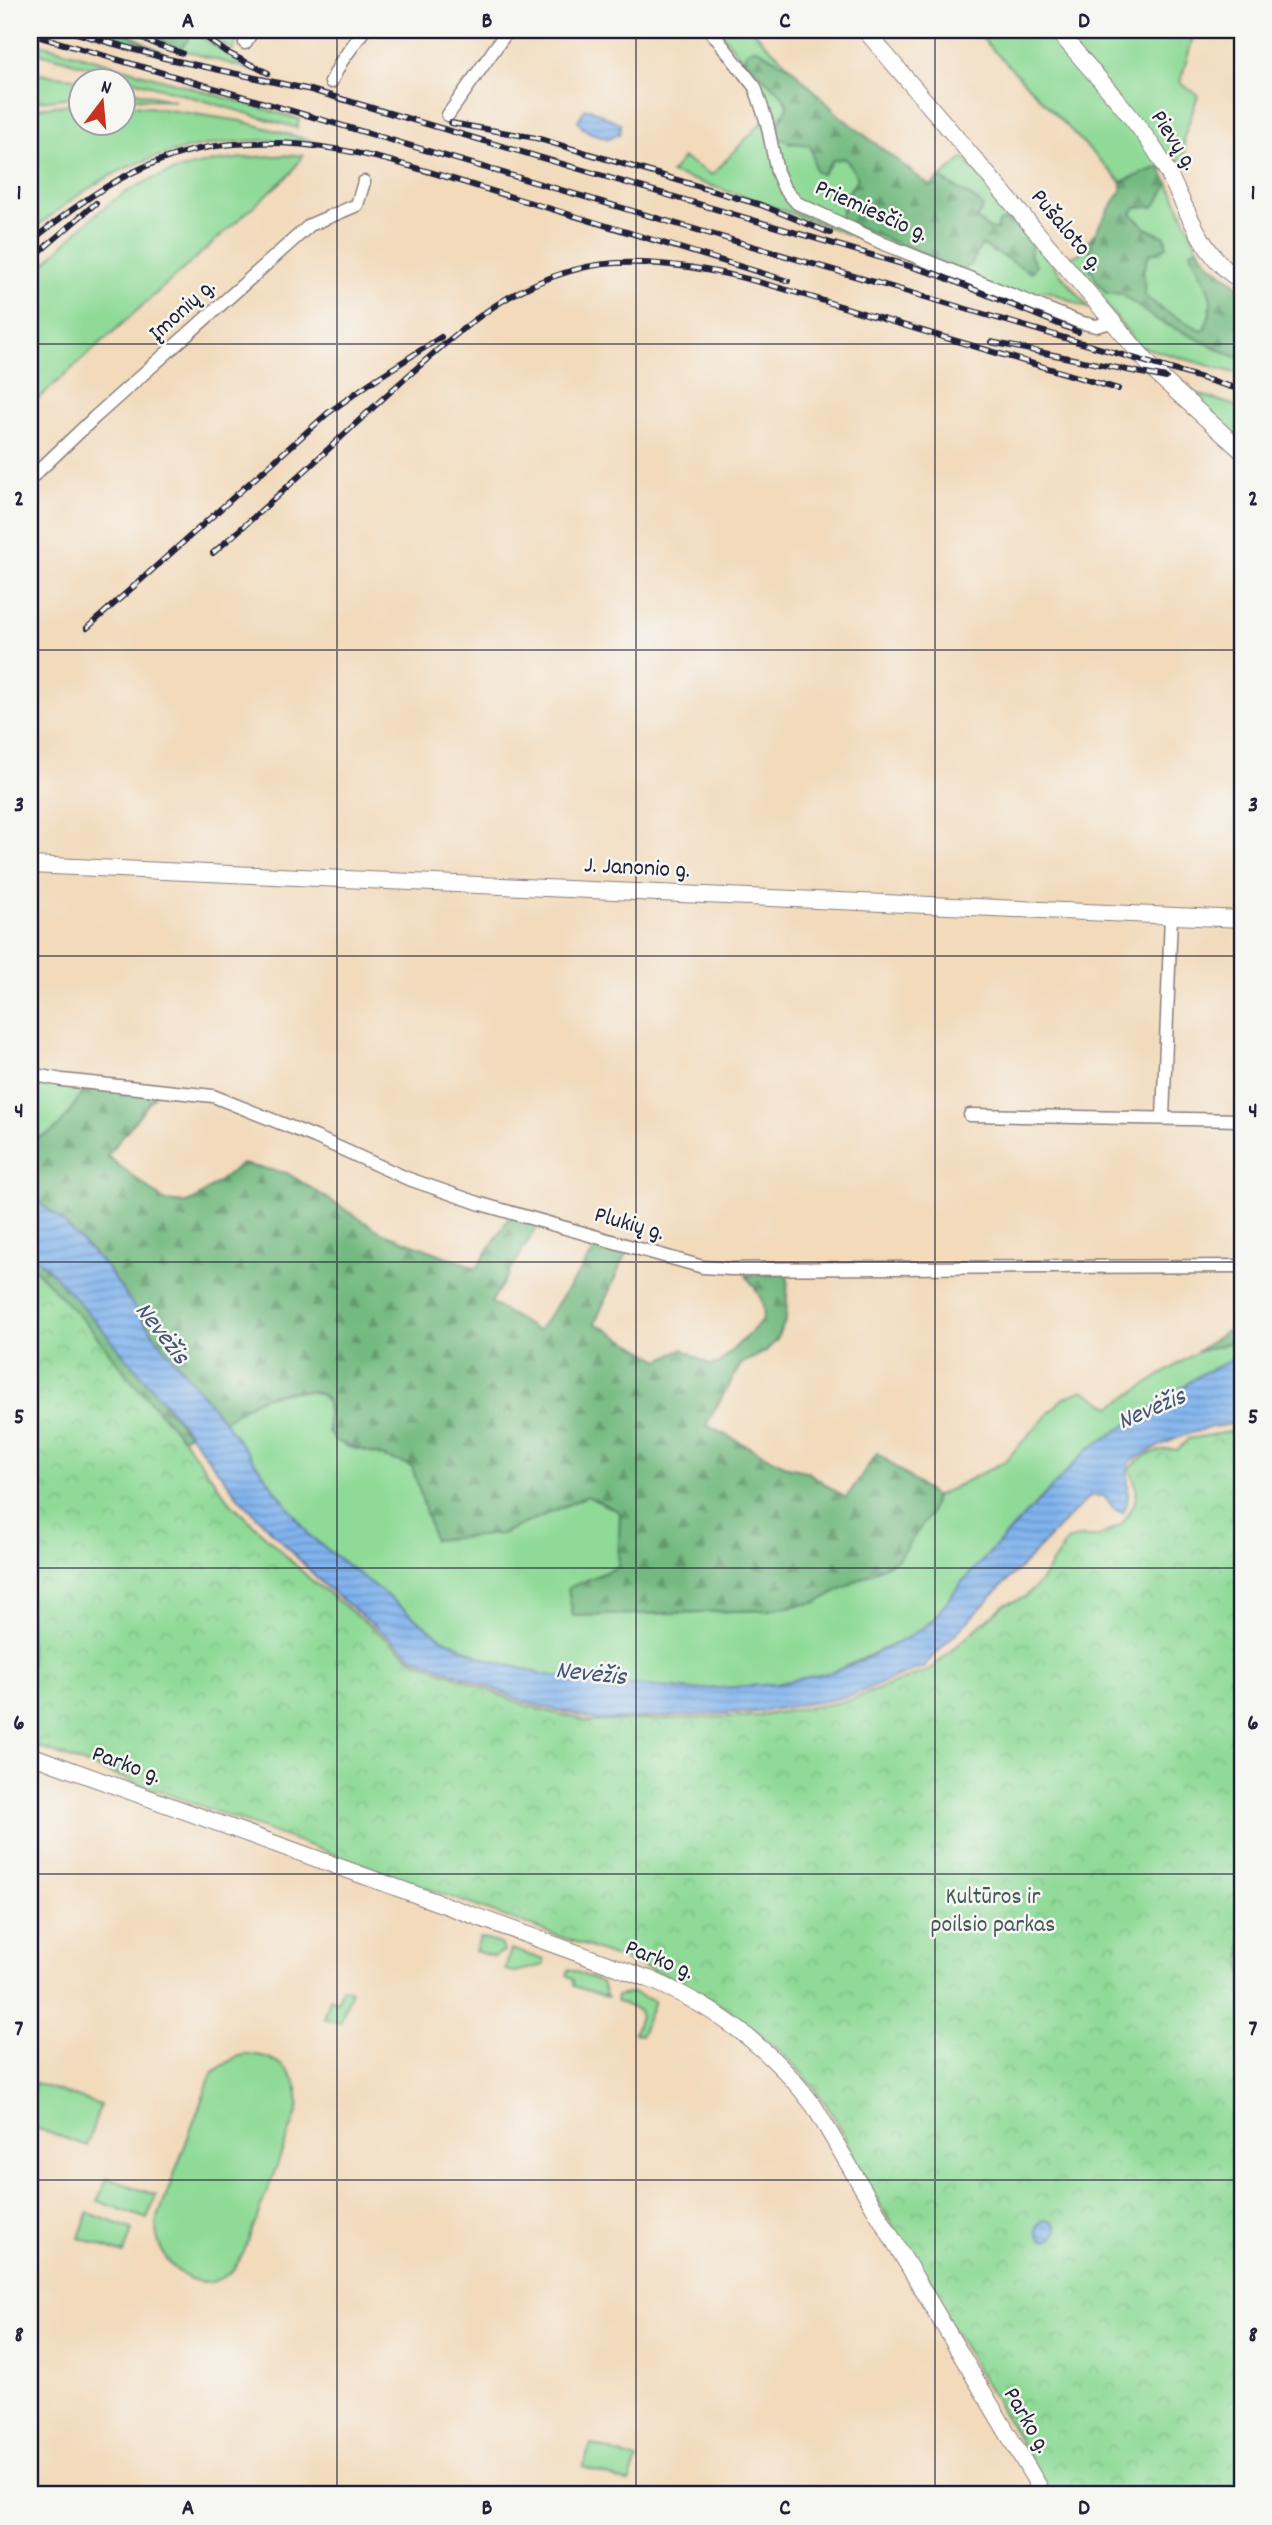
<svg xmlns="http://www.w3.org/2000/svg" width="1272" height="2525" font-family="Dekko,sans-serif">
  <defs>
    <pattern id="forest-firs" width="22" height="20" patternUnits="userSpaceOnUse" patternTransform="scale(1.75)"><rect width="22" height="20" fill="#73ba80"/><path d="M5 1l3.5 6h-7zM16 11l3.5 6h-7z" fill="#5e976a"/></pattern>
    <pattern id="park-crowns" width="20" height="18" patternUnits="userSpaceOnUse" patternTransform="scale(1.75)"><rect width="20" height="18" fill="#8fda97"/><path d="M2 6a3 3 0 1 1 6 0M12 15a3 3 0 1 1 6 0" fill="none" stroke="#7bbb83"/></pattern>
    <pattern id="water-rules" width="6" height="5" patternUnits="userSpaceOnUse" patternTransform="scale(1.75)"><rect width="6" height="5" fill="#80b3ed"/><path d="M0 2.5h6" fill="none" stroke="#6891c1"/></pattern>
  </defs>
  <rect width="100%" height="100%" fill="#f6f6f2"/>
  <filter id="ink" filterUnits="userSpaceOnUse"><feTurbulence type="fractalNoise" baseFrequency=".0143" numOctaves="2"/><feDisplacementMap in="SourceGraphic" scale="14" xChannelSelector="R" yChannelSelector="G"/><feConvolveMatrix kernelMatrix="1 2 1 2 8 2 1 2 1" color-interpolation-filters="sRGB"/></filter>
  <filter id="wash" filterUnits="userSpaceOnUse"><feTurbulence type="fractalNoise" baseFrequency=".00686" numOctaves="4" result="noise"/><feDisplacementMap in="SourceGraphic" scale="28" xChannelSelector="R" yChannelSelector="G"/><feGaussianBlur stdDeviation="1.57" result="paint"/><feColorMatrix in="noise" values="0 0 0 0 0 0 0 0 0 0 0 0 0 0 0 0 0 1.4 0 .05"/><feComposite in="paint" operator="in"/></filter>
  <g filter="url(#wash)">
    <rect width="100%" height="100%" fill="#f2dabb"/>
    <path fill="#8fda97" stroke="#587e69" stroke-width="2" d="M202,30H232L237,41L233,50Z
      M719,30H752L789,66C775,62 767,52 753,48L788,105L787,111L781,116L789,144L800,143L811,146L822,174L833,160L845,158L858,177L845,198L971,263L982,244L994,253L1030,255C1036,238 1017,228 1004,220L998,230L989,229L976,218L979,202L940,178L964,158L1090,309L1048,291L1038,293L1031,307C912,258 794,211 671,173L683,158L712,175L768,116C756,78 745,61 719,30Z
      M974,30H1195L1180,83L1198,95L1184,137L1185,155L1168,171L1159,167L1121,182Z
      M190,31L255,71L179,49L189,39Z
      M30,41L299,119L297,128L30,50Z
      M30,73L82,79L89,80H80V96L30,102Z
      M123,89L127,90L175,101L123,97Z
      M80,103V122H122L123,104H128L241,121L319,143C256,136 188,142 129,167C93,182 60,208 30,232V109Z
      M303,155L291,173L30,406V335L35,330L30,323V277C58,252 82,223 113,201C166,162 239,156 303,155Z
      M1169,184L1198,248L1192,252C1203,286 1222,294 1203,332L1162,310L1145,296L1143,271L1149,254L1160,251L1165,237L1146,228L1131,214L1136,207Z
      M1093,235L1089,269L1155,319L1242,360V375L1139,346L1067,258L1079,254Z
      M1176,387L1242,408V439L1236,437Z
      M30,1077L85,1088C71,1109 59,1139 30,1138Z
      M1242,1339V1356L1203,1373L1141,1416L1088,1449L963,1581L931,1622L907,1638L833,1672L776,1684L694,1690L603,1683L546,1675L485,1659L440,1637L310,1536L224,1421C235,1414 246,1405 257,1400C270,1393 317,1385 325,1399C330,1407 328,1423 328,1432L346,1447L372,1452L412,1466L501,1534L587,1496L620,1512L618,1567L568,1588L573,1616L768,1610L817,1602L930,1514L935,1497L1004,1462L1062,1399L1083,1390L1111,1407L1197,1352Z
      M480,1938L500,1944L504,1951L494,1957L475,1951Z
      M511,1949L544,1960V1965L514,1972L505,1970Z
      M569,1969L601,1982L607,1997L574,1986L573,1980L567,1975Z
      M342,1988L351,1991L340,2023L324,2018L330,1998L338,2001Z
      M633,1993L654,2001L641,2035L634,2033L640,2016L639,2011L616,2001L617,1996Z
      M246,2054C279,2055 302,2075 298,2110L243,2254C238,2262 234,2271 226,2276C191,2297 154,2258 156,2223L212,2073L236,2057Z
      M35,2083L100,2105L87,2146L30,2126V2098Z
      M107,2178L156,2195L147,2219L98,2201Z
      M88,2213L132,2229L124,2254L79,2238Z
      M591,2444L637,2460L629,2483L583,2467Z"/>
    <path fill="url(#forest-firs)" stroke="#4a6e5e" stroke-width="2" d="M84,30H121L166,54Z
      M136,30H188L190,31L189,39L179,49Z
      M753,48C767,52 775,62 789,66L840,116L930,186L940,178L979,202L983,208L976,219L989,229L997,230L999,222L1004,220C1017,228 1036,238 1030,255L1036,265L1031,273L982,244L971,264L961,271L840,219L845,198L858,178L845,158L833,160L822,174L816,172C812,163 814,155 810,146C796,142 791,145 777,137C776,116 785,120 788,105L781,94L744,59L746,53Z
      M1159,167L1169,184L1154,207H1136L1131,214L1146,228L1165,237L1167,246L1160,251L1149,254L1143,271L1145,296L1162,310L1203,331C1222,295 1203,285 1191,251L1198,248L1211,265L1242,288V360L1155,319L1121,294L1106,293C1071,255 1099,226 1122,190L1121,182Z
      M85,1088L156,1094L107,1156L165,1201L186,1203L194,1200L242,1164L287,1173L381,1232L477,1268L510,1216L538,1225L491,1303L538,1331L599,1244L627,1251L595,1323L660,1360L683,1349L710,1365L718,1364L762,1321C768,1303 756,1290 746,1275L788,1274L786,1319L777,1340L765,1352L741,1364L706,1425L788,1467L806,1471L846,1498L877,1453L935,1497L930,1514L898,1559L817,1602L768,1610L573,1616L568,1588L618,1567L620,1512L587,1496L501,1534L434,1540L412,1466L335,1441C321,1423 333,1413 326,1399C317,1384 270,1393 257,1400C246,1405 235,1414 224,1421L150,1330L107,1268L58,1217L30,1196V1138C59,1139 71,1109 85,1088Z
      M30,1254C63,1279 90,1314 116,1345C141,1375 166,1403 188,1435L182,1438L129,1378L91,1330L30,1264Z
      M1242,1323V1339L1197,1352L1223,1333Z"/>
    <path fill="url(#park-crowns)" stroke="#587e69" stroke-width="2" d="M30,1264L92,1330L129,1378L182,1438L231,1503L310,1579L412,1659L527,1706L591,1722L759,1716L848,1701L929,1670L1004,1605L1024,1598L1040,1582L1067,1541L1078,1537H1098L1121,1525L1134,1505L1137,1489L1130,1469C1140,1455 1162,1447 1178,1450L1188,1439L1242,1430V2490L1159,2495H1051L854,2161C824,2073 744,2012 663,1974L30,1744Z"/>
    <path fill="url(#water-rules)" stroke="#516a94" stroke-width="2" d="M585,109H590L621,124L620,133L609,139L589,132L582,127L578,120Z
      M30,1196L58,1217L107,1268L150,1330L224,1421L310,1536L440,1637L485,1659L546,1675L603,1683L694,1690L776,1684L833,1672L865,1659L907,1638L931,1622L963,1581L1088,1449L1141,1416L1203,1373L1242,1356V1424C1202,1424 1165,1442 1131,1461C1123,1475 1134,1495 1123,1513L1115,1510L1104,1496H1090L923,1667L847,1697L758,1712L598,1720L528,1703L412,1656L326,1587L240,1499L173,1413L97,1323L46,1266L30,1254Z
      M1037 2230a10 10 0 1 1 20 0a10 10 0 1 1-20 0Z"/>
  </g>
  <g filter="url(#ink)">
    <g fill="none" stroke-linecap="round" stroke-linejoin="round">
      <g stroke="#8a7e7b" stroke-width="15">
        <path id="street" d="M710,30L755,87L767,123L777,172L784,188L797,203L882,243L1079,322L1096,326L1112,322
          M245,43L253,30
          M331,82L341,62L364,30
          M448,115L508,30
          M30,479L95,417L310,225L357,205L364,182
          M30,1074L62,1080L213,1096L315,1137L406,1178L481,1204L703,1267L731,1269L1242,1266
          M970,1115L1242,1120
          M1163,1118L1171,916"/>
      </g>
      <g stroke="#8a7e7b" stroke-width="18">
        <path id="secondary" d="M865,30L1158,375L1242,451
          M1057,30C1090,69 1126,107 1155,150C1183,192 1197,256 1242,281
          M30,865L1242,919
          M30,1755L649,1979C716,2007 771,2048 814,2106L1044,2495"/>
      </g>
      <use href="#street" stroke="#fff" stroke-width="12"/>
      <use href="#secondary" stroke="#fff" stroke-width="16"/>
      <g stroke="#22223b" stroke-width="6">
        <path id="rail" d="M66,30L164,58L311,90L936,274L1078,332
          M127,30L157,45L182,53
          M196,30L226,52L268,73
          M30,34L1242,390
          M451,123L536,138L761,205L830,233
          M30,242C82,200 133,163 199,149C308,127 412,167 515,198C606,225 697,253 788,281
          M30,260L96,203
          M991,342L1166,378
          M213,553C274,501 331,446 390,392C424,362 458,330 496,305C530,283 575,265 616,263C702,259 787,290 869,315C952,340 1035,364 1118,389
          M87,628L328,413L370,383L441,337"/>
      </g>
      <use href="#rail" stroke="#f6f6f2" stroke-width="3.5" stroke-dasharray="10" stroke-linecap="butt"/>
    </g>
  </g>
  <path fill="none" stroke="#22223b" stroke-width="2" stroke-opacity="0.55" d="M337,30V2495M636,30V2495M935,30V2495M30,344H1242M30,650H1242M30,956H1242M30,1262H1242M30,1568H1242M30,1874H1242M30,2180H1242"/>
  <g text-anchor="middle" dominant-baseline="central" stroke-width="5" stroke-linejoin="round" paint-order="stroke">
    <g font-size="24" fill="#22223b" stroke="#f6f6f2">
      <text transform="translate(1173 141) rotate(57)">Pievų g.</text>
      <text transform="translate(871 212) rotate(24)">Priemiesčio g.</text>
      <text transform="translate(1066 231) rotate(50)">Pušaloto g.</text>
      <text transform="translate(183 311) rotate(-42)">Įmonių g.</text>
      <text transform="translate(637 869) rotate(3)">J. Janonio g.</text>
      <text transform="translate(629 1225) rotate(16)">Plukių g.</text>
      <text transform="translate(126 1766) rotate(20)">Parko g.</text>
      <text transform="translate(659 1961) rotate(22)">Parko g.</text>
      <text transform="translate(1026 2421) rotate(60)">Parko g.</text>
    </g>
    <g font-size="24" fill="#435957" stroke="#f6f6f2">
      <text x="993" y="1898">Kultūros ir<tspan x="993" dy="28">poilsio parkas</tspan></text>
    </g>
    <g font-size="26" font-style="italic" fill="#435579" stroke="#f6f6f2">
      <text transform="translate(161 1334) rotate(52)">Nevėžis</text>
      <text transform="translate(1152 1410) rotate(-23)">Nevėžis</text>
      <text transform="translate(591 1675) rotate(6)">Nevėžis</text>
    </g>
  </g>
  <rect width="1272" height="2525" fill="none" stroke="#f6f6f2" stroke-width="77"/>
  <g transform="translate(102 102) rotate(16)"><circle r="33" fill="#f6f6f2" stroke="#a1a1a9" stroke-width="2"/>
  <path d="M0-5L12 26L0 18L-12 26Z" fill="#c8321e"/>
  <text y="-10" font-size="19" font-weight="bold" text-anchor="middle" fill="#22223b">N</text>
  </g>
  <rect x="38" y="38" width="1196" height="2448" fill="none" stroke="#22223b" stroke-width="2.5"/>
  <g font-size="23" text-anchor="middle" font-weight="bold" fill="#22223b">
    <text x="188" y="27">A</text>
    <text x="487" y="27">B</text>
    <text x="785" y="27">C</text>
    <text x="1084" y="27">D</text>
    <text x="19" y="199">1</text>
    <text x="1253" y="199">1</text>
    <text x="19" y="505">2</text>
    <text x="1253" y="505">2</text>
    <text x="19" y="811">3</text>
    <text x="1253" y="811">3</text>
    <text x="19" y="1117">4</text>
    <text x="1253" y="1117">4</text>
    <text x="19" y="1423">5</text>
    <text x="1253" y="1423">5</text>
    <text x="19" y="1729">6</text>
    <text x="1253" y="1729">6</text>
    <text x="19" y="2035">7</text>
    <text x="1253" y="2035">7</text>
    <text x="19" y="2341">8</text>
    <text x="1253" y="2341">8</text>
    <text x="188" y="2514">A</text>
    <text x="487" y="2514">B</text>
    <text x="785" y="2514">C</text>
    <text x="1084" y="2514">D</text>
  </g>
</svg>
